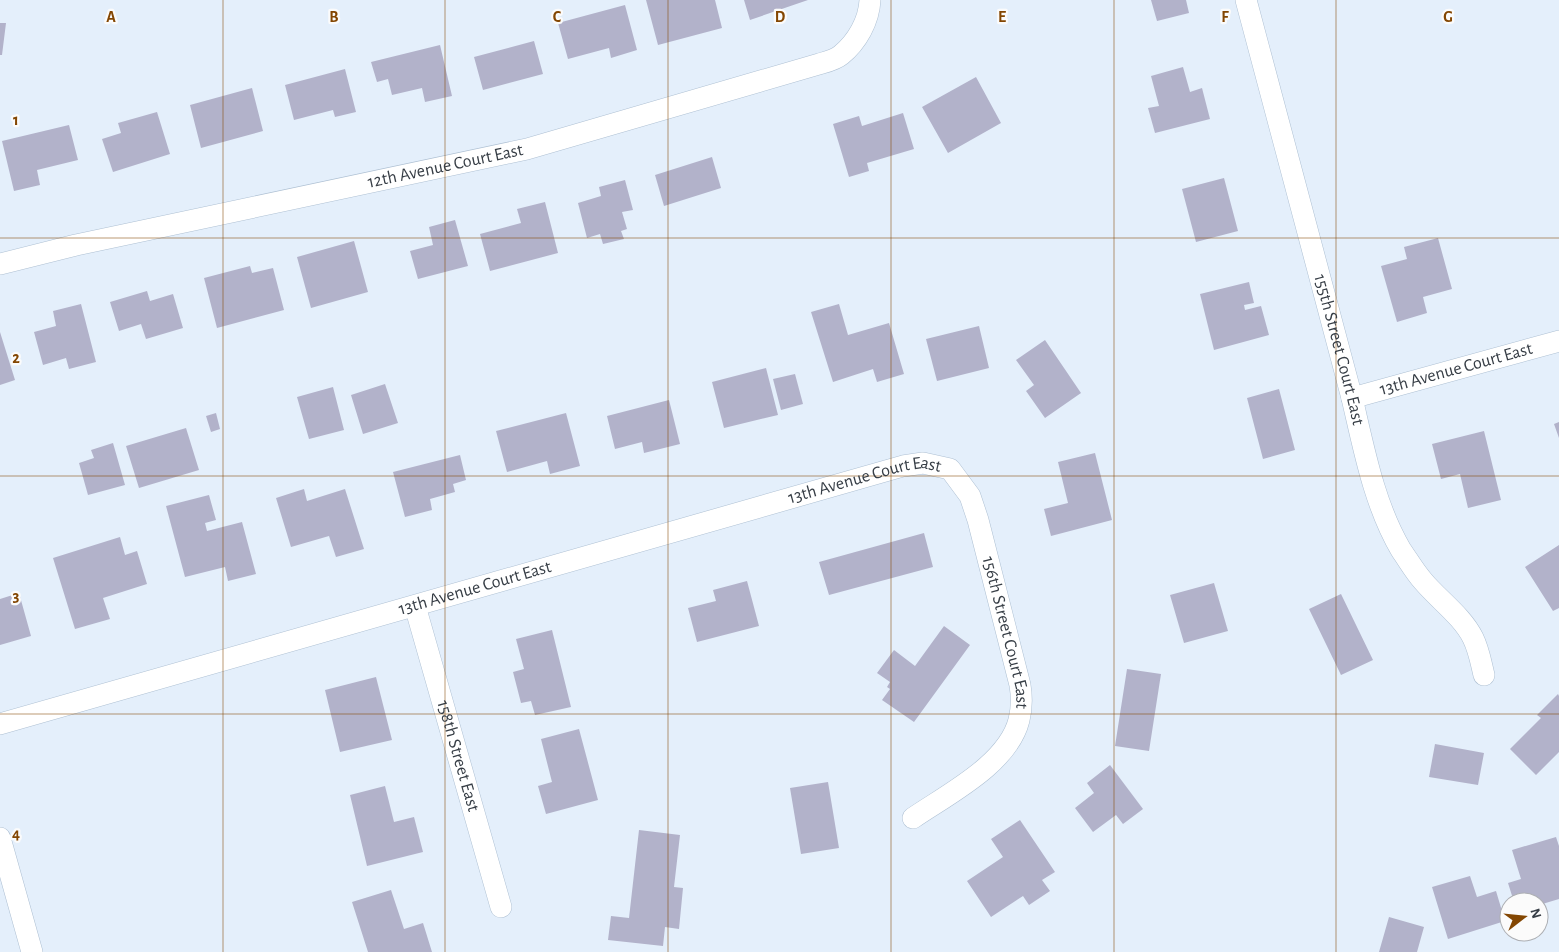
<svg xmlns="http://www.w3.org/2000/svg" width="1559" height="952" font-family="'Alegreya Sans',sans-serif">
  <rect width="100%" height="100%" fill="#e4effb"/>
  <path fill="#b2b2ca" d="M646,0H715L722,28L658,45Z
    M744,0H808L750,20Z
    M1151,0H1186L1189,13L1157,21Z
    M625,5L637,50L611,58L609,48L568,59L558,23Z
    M0,23H6L2,55H0Z
    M534,41L543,74L483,90L474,57Z
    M440,45L452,96L425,102L422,88L392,95L388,79L377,82L371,62Z
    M1183,67L1190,92L1202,88L1210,119L1155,133L1148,108L1159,106L1151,76Z
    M345,69L356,112L335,117L333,110L294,120L285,85Z
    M976,77L1001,123L948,153L922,107Z
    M252,88L263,131L201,148L190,105Z
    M157,112L170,154L113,172L102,139L121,133L118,123Z
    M903,113L914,149L867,163L869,171L849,177L833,124L859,116L862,126Z
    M69,125L78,160L37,170L40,185L14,191L2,141Z
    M712,157L721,188L664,206L655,175Z
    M1224,178L1238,231L1196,242L1182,189Z
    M625,180L633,210L622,212L627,229L621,231L624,239L603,244L600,234L587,238L578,203L601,196L599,187Z
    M545,202L558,253L490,271L480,234L521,223L517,209Z
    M455,220L468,266L418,279L410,251L433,245L429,227Z
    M1438,238L1452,289L1423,297L1427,313L1397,322L1381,266L1407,259L1404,247Z
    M354,241L368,292L311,308L297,257Z
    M250,266L252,273L273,268L284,310L217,328L204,278Z
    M1249,282L1254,303L1244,305L1245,310L1261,306L1269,335L1214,350L1200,294Z
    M147,291L150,301L173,294L183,328L146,339L141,324L119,331L110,302Z
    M81,304L96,362L69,369L66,358L43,365L34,332L56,326L53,311Z
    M839,304L848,335L889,323L904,374L877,382L873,369L833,382L811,312Z
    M979,326L989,368L937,381L926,339Z
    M0,332L15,380L0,385Z
    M1045,340L1081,393L1045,418L1026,391L1034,385L1016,360Z
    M766,368L778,415L724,428L712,382Z
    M795,374L803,404L781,410L773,379Z
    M385,384L398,423L363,434L351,395Z
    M333,387L344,430L309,439L297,397Z
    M1279,389L1295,450L1263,459L1247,398Z
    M669,400L680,444L644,453L642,442L615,449L607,416Z
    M216,413L220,429L211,432L206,416Z
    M566,413L580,466L550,474L547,461L507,472L496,431Z
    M1559,422V438L1554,424Z
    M186,428L199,470L139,488L126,446Z
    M1484,431L1501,500L1468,508L1460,474L1441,479L1432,444Z
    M113,443L125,485L88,495L79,463L94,458L91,450Z
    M1095,453L1112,520L1051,536L1044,509L1068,503L1058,462Z
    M460,455L466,480L453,484L455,492L430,499L432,510L405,517L393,472Z
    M304,489L307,501L345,489L364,549L336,557L329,536L291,547L276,498Z
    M209,495L216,520L205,523L207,531L242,522L256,574L228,581L225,567L185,577L166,506Z
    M924,533L933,567L829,595L819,562Z
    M120,537L125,555L137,551L147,584L103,598L110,619L75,629L53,558Z
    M1559,545V608L1553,611L1525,567Z
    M747,581L759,626L697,642L688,608L716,601L713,590Z
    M1214,583L1228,631L1184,643L1170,595Z
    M19,593L31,636L0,645V599Z
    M1341,594L1373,660L1341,675L1309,609Z
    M944,626L970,645L914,722L882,700L890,689L887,687L890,682L877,673L894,650L915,666Z
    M552,630L571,707L535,715L531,701L521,703L513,672L524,669L516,639Z
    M1127,669L1161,674L1149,751L1115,746Z
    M376,677L392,740L340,752L325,690Z
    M1558,694L1559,696V752L1536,775L1510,749L1541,718L1537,715Z
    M579,729L598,800L546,814L538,786L552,782L541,739Z
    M1435,744L1484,753L1478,785L1429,777Z
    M1110,765L1143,809L1123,824L1116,815L1093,832L1075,808L1094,793L1087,783Z
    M828,782L839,848L801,854L790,788Z
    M385,786L394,822L414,817L423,852L367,866L350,795Z
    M1020,820L1055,872L1042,880L1050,891L1029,905L1023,896L991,917L967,881L1003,857L991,839Z
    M639,830L680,835L674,887L683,888L679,929L665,927L663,946L608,940L611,916L629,918Z
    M1556,837L1559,846V899L1539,905V902H1514L1508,883L1521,879L1512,850Z
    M1470,876L1477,897L1496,891L1505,921L1448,939L1432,887Z
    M391,890L404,929L423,923L432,952H368L352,902Z
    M1389,917L1424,927L1417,952H1379Z"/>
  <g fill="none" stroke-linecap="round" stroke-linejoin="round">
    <g stroke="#aec0d3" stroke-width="22">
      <g id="minor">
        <path id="s1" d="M1246,0L1352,398C1364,449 1374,504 1401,550C1408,560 1415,572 1423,581C1439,600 1462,616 1473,638C1479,650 1481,663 1484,675"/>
        <path id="s2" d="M0,264L76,245L527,149L819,64C826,62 835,60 841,55C857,42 869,21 870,0"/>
        <path id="s3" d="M1352,398L1559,341"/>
        <path id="s4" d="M415,606L501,907"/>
        <path id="s5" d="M0,724L903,466L923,463L950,469L970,496L978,520L1020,685C1022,697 1022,708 1019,720C1008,764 948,794 913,818"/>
        <path d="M0,838L32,952"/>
      </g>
    </g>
    <use href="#minor" stroke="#fff" stroke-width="21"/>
  </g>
  <path fill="none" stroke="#834602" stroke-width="1" stroke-opacity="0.55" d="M223,0V952M445,0V952M668,0V952M891,0V952M1114,0V952M1336,0V952M0,238H1559M0,476H1559M0,714H1559"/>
  <g text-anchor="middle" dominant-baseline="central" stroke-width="4.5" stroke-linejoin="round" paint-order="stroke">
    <g font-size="18" fill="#373e46" stroke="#fbfbfb">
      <text stroke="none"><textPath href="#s2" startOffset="456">12th Avenue Court East</textPath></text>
      <text stroke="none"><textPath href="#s1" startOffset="362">155th Street Court East</textPath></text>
      <text stroke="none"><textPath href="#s3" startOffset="108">13th Avenue Court East</textPath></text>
      <text stroke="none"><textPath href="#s5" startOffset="899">13th Avenue Court East</textPath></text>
      <text stroke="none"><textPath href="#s5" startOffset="494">13th Avenue Court East</textPath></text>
      <text stroke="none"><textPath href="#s5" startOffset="1162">156th Street Court East</textPath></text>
      <text stroke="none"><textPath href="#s4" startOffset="156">158th Street East</textPath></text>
    </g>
  </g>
  <g font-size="16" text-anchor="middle" font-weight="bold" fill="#834602" stroke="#fbfbfb" stroke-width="4.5" stroke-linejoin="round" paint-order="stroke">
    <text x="111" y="22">A</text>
    <text x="334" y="22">B</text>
    <text x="557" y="22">C</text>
    <text x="780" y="22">D</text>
    <text x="1002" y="22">E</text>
    <text x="1225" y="22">F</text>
    <text x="1448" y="22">G</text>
    <text x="16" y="125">1</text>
    <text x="16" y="363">2</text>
    <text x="16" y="601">3</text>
    <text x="16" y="839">4</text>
  </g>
  <g transform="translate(1524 917) rotate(74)"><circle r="24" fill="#fbfbfb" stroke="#adafb3"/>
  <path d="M0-4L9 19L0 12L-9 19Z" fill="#834602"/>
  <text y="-8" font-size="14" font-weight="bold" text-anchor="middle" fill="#373e46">N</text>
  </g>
</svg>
